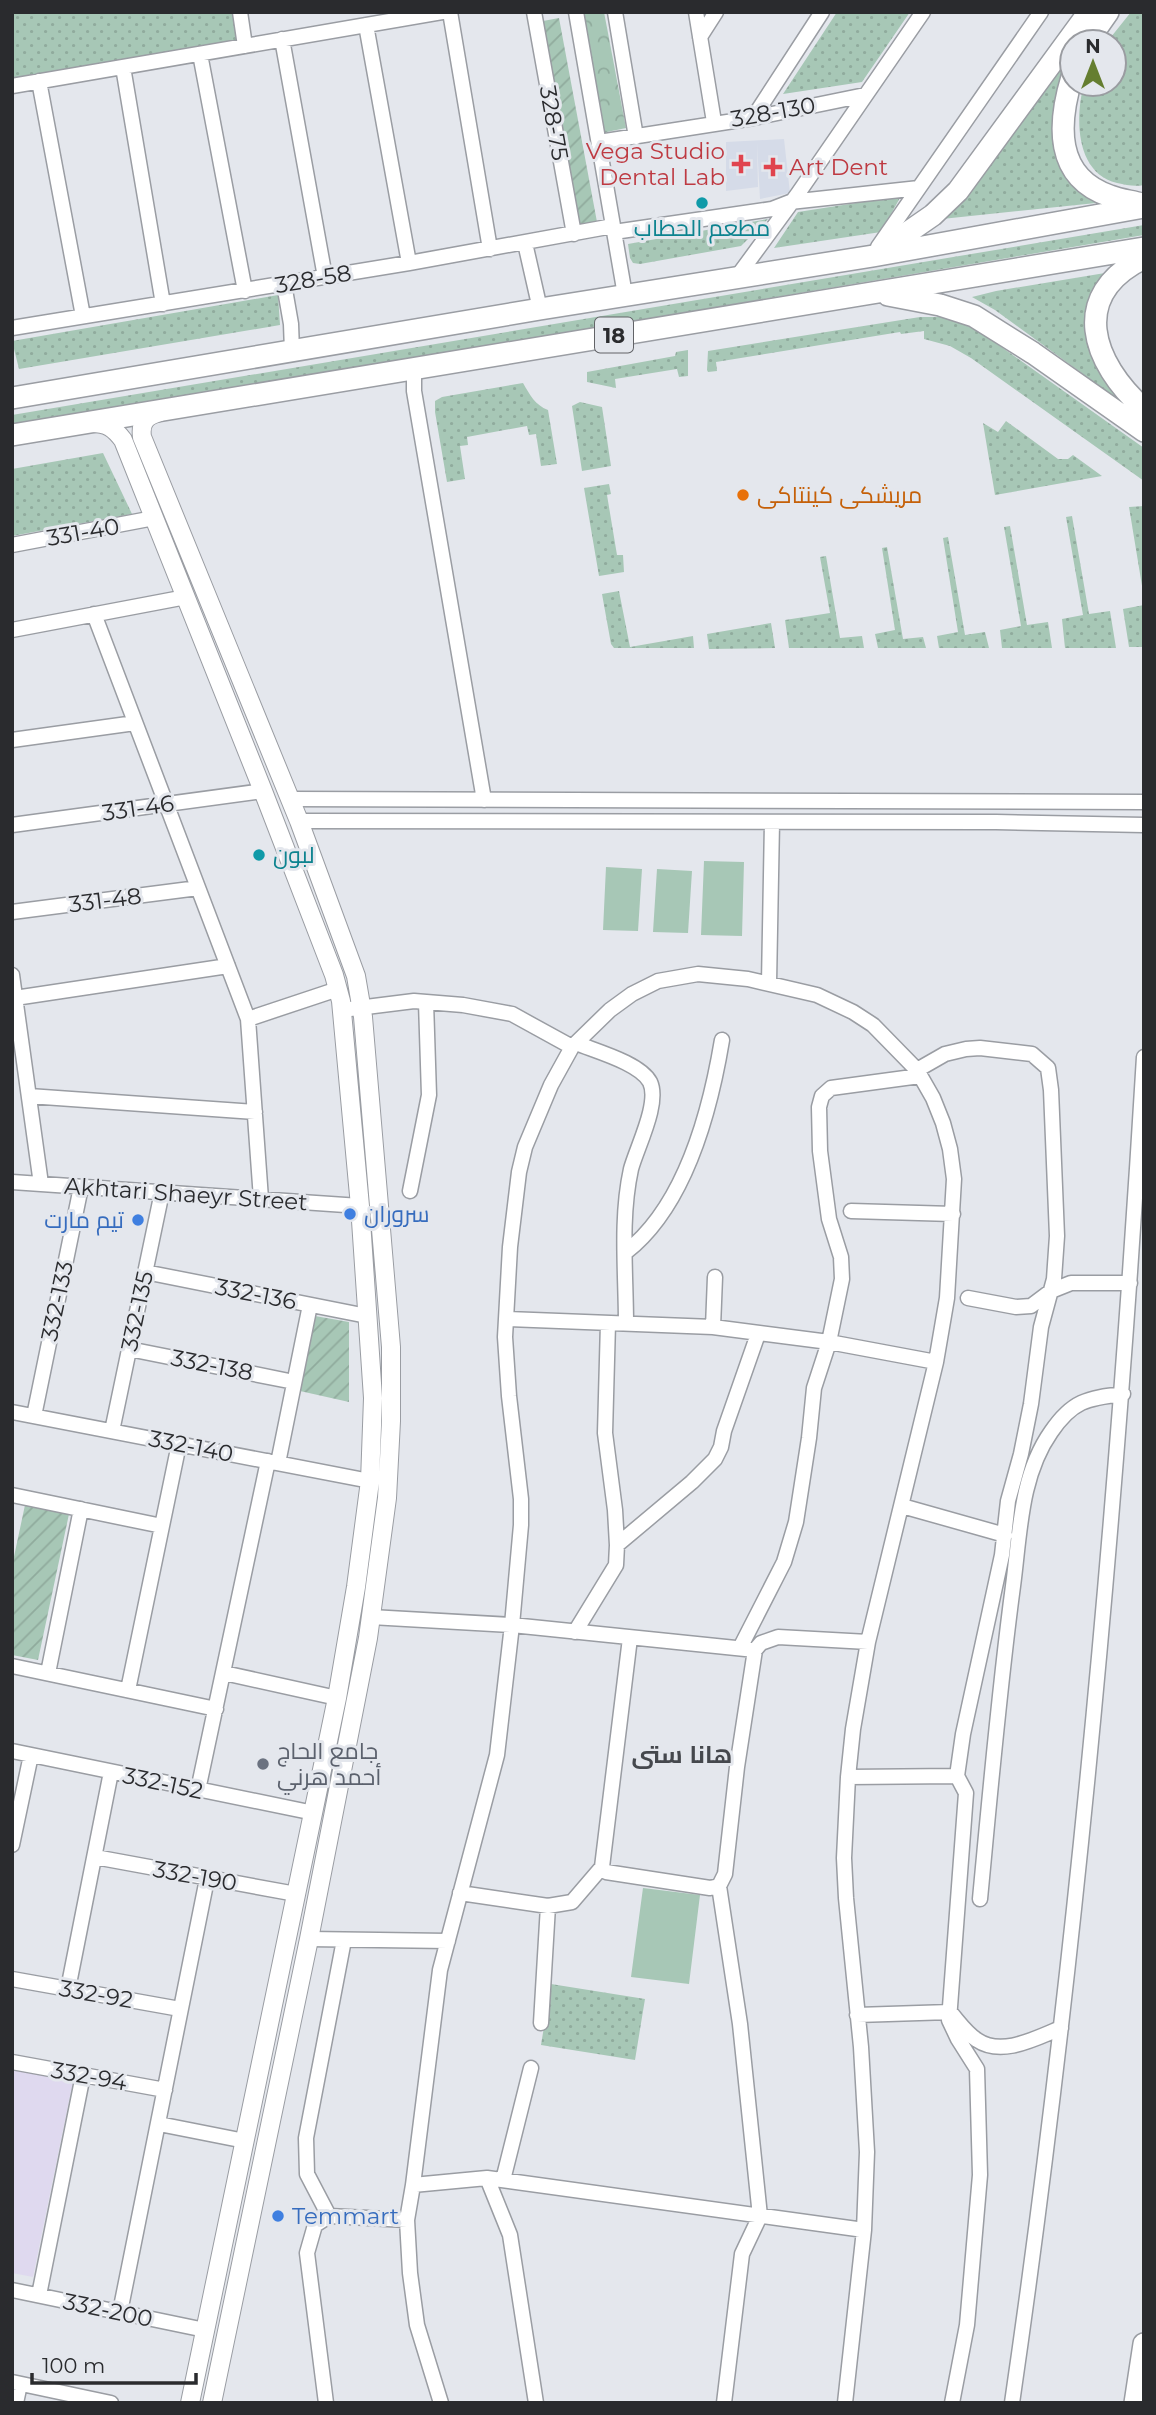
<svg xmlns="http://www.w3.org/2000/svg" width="1156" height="2415" font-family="Montserrat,Cairo,sans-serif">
  <defs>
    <pattern id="grass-dots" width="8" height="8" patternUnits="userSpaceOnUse" patternTransform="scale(1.75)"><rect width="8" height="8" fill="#a7c7b6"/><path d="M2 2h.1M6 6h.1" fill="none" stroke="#90ab9d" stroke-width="1.8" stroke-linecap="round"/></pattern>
    <pattern id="forest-crowns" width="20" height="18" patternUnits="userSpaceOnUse" patternTransform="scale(1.75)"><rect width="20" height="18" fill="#a7c7b6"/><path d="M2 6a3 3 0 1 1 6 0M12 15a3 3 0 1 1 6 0" fill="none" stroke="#90ab9d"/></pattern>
    <pattern id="garden-furrows" width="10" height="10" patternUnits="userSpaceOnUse" patternTransform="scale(1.75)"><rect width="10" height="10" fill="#a7c7b6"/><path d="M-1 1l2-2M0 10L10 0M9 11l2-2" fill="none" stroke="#90ab9d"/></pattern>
  </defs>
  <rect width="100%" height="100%" fill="#e4e7ed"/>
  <path fill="#d5dbe8" d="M784,139L790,193L760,199L757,143L758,187L726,191V142Z"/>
  <path fill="#dfd9ef" d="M12,2069L73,2081L33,2277L12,2273Z"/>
  <path fill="url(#grass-dots)" d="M12,12H235L240,44L12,82Z
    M837,12H910L862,82L783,94Z
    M1131,12H1144V185C1134,187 1127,185 1117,183C1075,173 1075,117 1084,84H1114V42H1107Z
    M1072,45V60L1052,120L1055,140L1080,184L1096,203L942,219Z
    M901,196L881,232L774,248L798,212Z
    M768,219L741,246L640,264L633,263L630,258L628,244Z
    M1144,225V235L12,426V415Z
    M1105,273L1096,289L1090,347L1096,368L1115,389L1120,401L995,310L972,297L996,291Z
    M278,295L280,325L19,369L12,341Z
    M920,317H946L979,331L1144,448V481L971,358L950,346L924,339V331L901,334L900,332L716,362L717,371L708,372L707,370L708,351Z
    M688,350V376L679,377L677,369L615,379L616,388L587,382V372L675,356L676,352Z
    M523,383C530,395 535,405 548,410L557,464L541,466L536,434L529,435L527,426L467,437L468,445L460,446L465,479L447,482L435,412V401L442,397Z
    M580,402L602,407L611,466L582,471L572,406Z
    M1006,421L1058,459H1068L1073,455L1102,476L995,495L983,423L998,432Z
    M103,453L132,514L12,536V469Z
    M609,484L611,494L607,495L617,555H623L624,572L599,576L584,488Z
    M1144,506V598L1129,507Z
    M1072,516L1089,614L1110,611L1116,648H1065L1062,619L1083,615L1066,517Z
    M1010,526L1027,625L1048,622L1052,648H1002L1000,630L1021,626L1004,527Z
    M948,537L965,635L985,632L989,648H939L937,636L958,632L943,538Z
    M887,547L903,639L923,637L926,648H878L875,634L895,630L882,548Z
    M826,556L840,638L862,636L864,648H789L785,620L830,613L820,557Z
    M619,591L630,647L693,636L694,648H614L611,644L602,594Z
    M1144,605V647H1129L1123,609Z
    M771,623L775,648L709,649L707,634Z
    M551,1984L645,1999L635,2060L541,2045Z"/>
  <path fill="url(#forest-crowns)" d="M583,12H604L626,128L602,133Z"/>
  <path fill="url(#garden-furrows)" d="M559,18L597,222L575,225L543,21Z
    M315,1316L349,1322V1402L300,1391Z
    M25,1505L69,1514L38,1660L12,1655V1566Z"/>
  <path fill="#a7c7b6" d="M704,861L744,862L742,936L701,935Z
    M606,867L642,869L638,931L603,930Z
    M657,869L692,871L688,933L653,932Z
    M643,1888L700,1895L689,1984L631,1977Z"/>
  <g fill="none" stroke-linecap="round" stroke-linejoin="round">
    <g stroke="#9a9da3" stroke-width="17">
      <path id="minor" d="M240,12L245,46
        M450,12L490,249
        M534,12L574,234
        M576,12L625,295
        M615,12L636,137
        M696,12L714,122
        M366,25L409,263
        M700,37L716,12
        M282,39L325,277
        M200,54L245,291
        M123,67L163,304
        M39,81L83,316
        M12,86L442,12
        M753,118L822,12
        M599,142L753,118L865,95
        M614,232L772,209L790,202L919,188
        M525,243L540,309
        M878,247L1041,12
        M737,277L797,195L923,12
        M284,284L291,324L292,351
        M12,328L409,263L613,226
        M414,368V391L484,800
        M12,545L154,518
        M94,614L248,1019L261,1199
        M12,630L186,597
        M12,740L135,723
        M290,799L1144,802
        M299,821L996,822L1144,825
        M12,825L263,791
        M12,912L198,888
        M12,975L41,1184
        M769,983L772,822
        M15,998L228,966
        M342,1010L414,1001L463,1005L512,1014L572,1047
        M248,1019L338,989
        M576,1043C595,1051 640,1063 650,1082C660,1103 637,1147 631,1169C620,1219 626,1273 626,1324
        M917,1070L945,1054L966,1049L980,1048L1032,1054L1048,1068L1051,1090L1057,1236L1054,1279L1041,1327L1031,1404L1021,1454L1008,1501L1002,1555L963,1734L957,1776
        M29,1096L255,1112
        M12,1182L360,1206
        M410,1191L429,1095L426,1002
        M851,1211L953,1214
        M626,1252C685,1206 710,1112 722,1040
        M145,1272L367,1316
        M968,1298L1016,1307L1031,1306L1051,1291L1071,1283H1130
        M506,1319L713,1327L829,1342L936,1362
        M713,1327L715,1277
        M129,1349L294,1382
        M12,1412L370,1481
        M34,1416L81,1187
        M112,1431L162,1192
        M278,1463L310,1305
        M12,1495L162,1526
        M902,1506L1005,1535
        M617,1545L692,1482L715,1459L721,1447L724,1431L758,1334
        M371,1617L512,1625L755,1650L761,1643L778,1637L868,1642
        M575,1632L616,1565L617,1545L615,1510L605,1433L608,1323
        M630,1638L602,1867L606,1872L710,1888L719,1886L725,1874L737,1767L755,1650
        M740,1648L784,1562L796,1522L809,1438L814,1388L829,1342L842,1279L841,1257L829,1219L820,1151L819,1107L822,1096L831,1088L920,1076
        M12,1666L216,1709
        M48,1673L81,1509
        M224,1673L337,1698
        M128,1690L179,1444
        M12,1751L314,1813
        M848,1777L957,1776L966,1793L949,2020L958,2039L977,2069L980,2175L967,2325L952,2403
        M198,1790L268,1461
        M12,1845L31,1755
        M95,1857L296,1894
        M719,1886L740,2024L760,2216L742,2254L724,2403
        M460,1893L548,1906L572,1902L602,1867
        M980,1899C990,1794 999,1690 1013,1586C1020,1534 1020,1476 1051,1432C1072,1401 1087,1398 1123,1394
        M309,1939L448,1941
        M12,1979L180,2009
        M68,1989L111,1772
        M857,2015L950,2012C958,2021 966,2033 977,2040C1002,2057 1036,2038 1061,2028
        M541,2023L548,1906
        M12,2062L165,2090
        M159,2124L245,2141
        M487,2178L510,2235L536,2403
        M503,2180L531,2068
        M413,2185L487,2178L864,2230
        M329,2216L307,2174L306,2138L344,1940
        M12,2290L205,2330
        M39,2295L83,2075
        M120,2312L207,1879
        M12,2382L111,2403
        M16,2403L20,2384
        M326,2403L307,2253L315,2225L329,2216L407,2220
        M441,2403L417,2325L410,2273L407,2220L413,2185L440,1970L497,1755L512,1625L521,1525V1499L509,1396L505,1337L510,1247L519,1172L525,1147L551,1085L572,1047L610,1010L632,994L658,981L698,974L748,979L817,995L853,1012L873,1025L917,1070L933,1098L943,1123L950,1149L954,1179L947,1298L936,1362L868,1642L853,1729L848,1777L844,1858L846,1898L861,2047L867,2152L864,2230L845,2403
        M1012,2403C1077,1956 1117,1507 1144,1057"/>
    </g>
    <g stroke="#9a9da3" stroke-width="20">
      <path id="major" d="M160,412C146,416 140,422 142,437L299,821L356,976L363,1017L391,1347V1421L387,1498L368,1638L309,1939L212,2403
        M92,423C107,423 114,428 123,440L263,791L334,975L341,1001L360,1206L373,1398L370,1481L356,1587L337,1698L190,2403"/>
    </g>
    <g stroke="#9a9da3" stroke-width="24">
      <path id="highway" d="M1087,42L1108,12
        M1072,77C1058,123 1054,177 1110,196C1120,200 1131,201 1142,204
        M881,251L933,215L958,191L1089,12
        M1144,258C1068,295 1092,363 1144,409
        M888,295L940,305L974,316L1033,353L1144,431
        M12,398L540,309L873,256L1144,207
        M12,435L1144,248
        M1135,2403L1144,2344"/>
    </g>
    <use href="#minor" stroke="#fff" stroke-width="14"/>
    <use href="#major" stroke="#fff" stroke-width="18"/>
    <use href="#highway" stroke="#fff" stroke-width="21"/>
  </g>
  <g fill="#e0444e" stroke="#e4e7ed" stroke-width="2.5">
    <path d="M737.5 153.5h7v7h7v7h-7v7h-7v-7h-7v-7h7z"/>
    <path d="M769.5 156.5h7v7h7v7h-7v7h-7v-7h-7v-7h7z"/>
  </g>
  <g fill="#0f9aa8" stroke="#e4e7ed" stroke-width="2.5">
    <circle cx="702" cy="203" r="7"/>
    <circle cx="259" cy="855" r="7"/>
  </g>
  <circle fill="#e8710a" stroke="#e4e7ed" stroke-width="2.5" cx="743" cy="495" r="7"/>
  <g fill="#3f7fe0" stroke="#e4e7ed" stroke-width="2.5">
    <circle cx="350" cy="1214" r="7"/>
    <circle cx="138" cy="1220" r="7"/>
    <circle cx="278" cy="2216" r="7"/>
  </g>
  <circle fill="#6b7280" stroke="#e4e7ed" stroke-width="2.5" cx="263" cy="1764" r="7"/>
  <g text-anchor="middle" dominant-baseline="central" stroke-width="6" stroke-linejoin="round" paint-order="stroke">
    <rect fill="#e4e7ed" stroke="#626367" stroke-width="2" x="595" y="317.5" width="38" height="35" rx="5"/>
    <g font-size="21" font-weight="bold" fill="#2a2b2e">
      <text x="614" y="335">18</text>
    </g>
    <g font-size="23" fill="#2a2b2e" stroke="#e4e7ed">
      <text transform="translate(773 112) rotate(-10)">328-130</text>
      <text transform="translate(554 123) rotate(80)">328-75</text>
      <text transform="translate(313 279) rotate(-10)">328-58</text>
      <text transform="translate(83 532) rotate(-10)">331-40</text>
      <text transform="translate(138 808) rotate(-8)">331-46</text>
      <text transform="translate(105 900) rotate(-7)">331-48</text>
      <text transform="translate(186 1194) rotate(4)">Akhtari Shaeyr Street</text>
      <text transform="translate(256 1294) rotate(11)">332-136</text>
      <text transform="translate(57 1301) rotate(-78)">332-133</text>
      <text transform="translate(137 1311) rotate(-78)">332-135</text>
      <text transform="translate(212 1365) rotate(11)">332-138</text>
      <text transform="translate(191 1446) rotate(11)">332-140</text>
      <text transform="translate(163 1783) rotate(12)">332-152</text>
      <text transform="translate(195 1876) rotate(10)">332-190</text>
      <text transform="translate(96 1994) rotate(10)">332-92</text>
      <text transform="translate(89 2076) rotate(10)">332-94</text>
      <text transform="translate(108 2310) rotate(12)">332-200</text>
    </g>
    <g font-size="23" fill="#be3a42" stroke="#e4e7ed" text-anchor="end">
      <text x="725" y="151">Vega Studio<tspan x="725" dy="26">Dental Lab</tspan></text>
      <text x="789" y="167" text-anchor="start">Art Dent</text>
    </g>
    <g font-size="23" fill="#0d838f" stroke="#e4e7ed">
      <text x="702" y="228">مطعم الحطاب</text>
      <text x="273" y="855" text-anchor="start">لبون</text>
    </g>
    <g font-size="23" fill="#c56008" stroke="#e4e7ed" text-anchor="start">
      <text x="757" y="495">مریشکی کینتاکی</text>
    </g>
    <g font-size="23" fill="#366cbe" stroke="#e4e7ed" text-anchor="start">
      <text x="364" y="1214">سروران</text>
      <text x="124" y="1220" text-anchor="end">تيم مارت</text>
      <text x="292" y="2216">Temmart</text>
    </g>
    <g font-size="23" fill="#5b616d" stroke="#e4e7ed" text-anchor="start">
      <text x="277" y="1751">جامع الحاج<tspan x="277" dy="26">أحمد هرني</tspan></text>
    </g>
    <g font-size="24" font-weight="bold" fill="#45484d" stroke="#e4e7ed">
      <text x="682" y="1754">هانا ستى</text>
    </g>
  </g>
  <rect width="1156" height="2415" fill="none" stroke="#2a2b2e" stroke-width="28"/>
  <g transform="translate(1093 63)"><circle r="33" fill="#e4e7ed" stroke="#9a9ca1" stroke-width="2"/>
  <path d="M0-5L12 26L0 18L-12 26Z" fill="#657e30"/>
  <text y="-10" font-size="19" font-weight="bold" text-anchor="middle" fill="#2a2b2e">N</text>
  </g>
  <path d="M32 2373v10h164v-10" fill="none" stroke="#2a2b2e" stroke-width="3.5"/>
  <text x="42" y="2373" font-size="21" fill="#2a2b2e" stroke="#e4e7ed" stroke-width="5" paint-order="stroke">100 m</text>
</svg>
